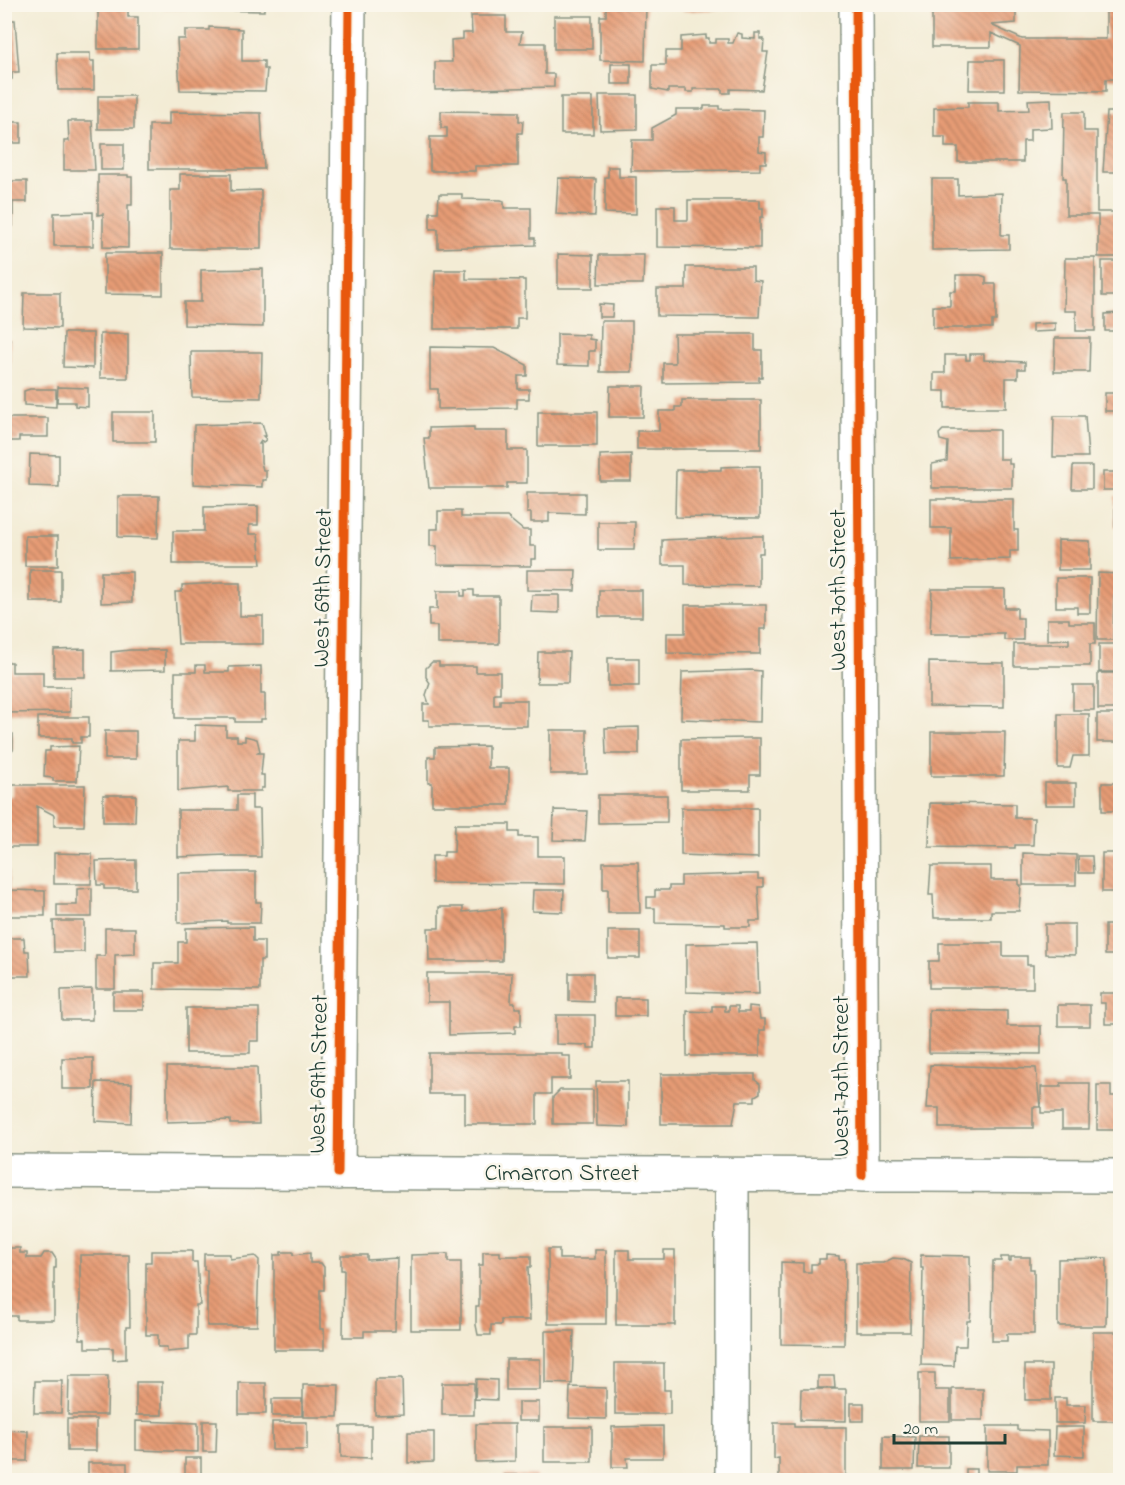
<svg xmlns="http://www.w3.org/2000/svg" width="1125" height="1485" font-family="'Indie Flower',sans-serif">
  <defs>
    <pattern id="building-back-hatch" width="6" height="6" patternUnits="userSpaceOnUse" patternTransform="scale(1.5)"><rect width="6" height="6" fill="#e69b75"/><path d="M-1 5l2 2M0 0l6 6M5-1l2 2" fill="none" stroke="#ba8061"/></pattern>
  </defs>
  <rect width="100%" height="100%" fill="#fbf7ec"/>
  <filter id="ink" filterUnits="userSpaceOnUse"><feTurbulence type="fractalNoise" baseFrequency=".0167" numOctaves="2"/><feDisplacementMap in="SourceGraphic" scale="12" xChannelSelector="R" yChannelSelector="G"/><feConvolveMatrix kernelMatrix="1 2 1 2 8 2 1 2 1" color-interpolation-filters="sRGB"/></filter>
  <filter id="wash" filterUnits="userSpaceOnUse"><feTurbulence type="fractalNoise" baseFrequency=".008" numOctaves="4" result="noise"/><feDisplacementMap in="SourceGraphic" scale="24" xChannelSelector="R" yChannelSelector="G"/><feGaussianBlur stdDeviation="1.35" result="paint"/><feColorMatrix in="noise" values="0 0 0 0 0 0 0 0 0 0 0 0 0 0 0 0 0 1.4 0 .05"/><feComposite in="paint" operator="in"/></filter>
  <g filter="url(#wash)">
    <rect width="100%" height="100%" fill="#f3ecd5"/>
    <g id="blocks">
      <path fill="url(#building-back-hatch)" d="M98,4H128V17H138V49H98Z
        M163,4H264V11L163,9Z
        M606,4H646L645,61L600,60V16H606Z
        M683,4H766V7L683,11Z
        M1106,4H1120V79H1106V91L1019,90L1020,46L991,33V47H932V5H1016V23L991,25L1022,39H1106Z
        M471,16H506V32H522L520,43H545V74H554V87L435,90V62H452L451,40L463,39V33H472Z
        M554,16H592V49H554Z
        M4,20H15L19,72H12V79H4Z
        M209,27L242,29V61H264V69H267L265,91L180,90L177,39H185V30H209Z
        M737,33L742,34V38L755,39V33H760V39H764L763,52H768L762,90L730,89V93H722V89H693V92H686V89H668V92L652,89V65H666V51H681V37L706,35V38H709V43H716V39H728V43H733Z
        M57,53H90V61H94V90H58Z
        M970,60H1004V90H969Z
        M611,64H631V84H611Z
        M599,95H637V129L600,130Z
        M98,96H134V129H98Z
        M561,97H593V134H561Z
        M1051,99L1052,128L1030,129V141H1023V162H958V147H945V137H934V108L968,107V102H999V111L1029,110L1028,100Z
        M704,106H719V109L764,110L763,137H759V151L766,152V163H760V170L631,171L632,140H652V128L676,115V109H704Z
        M441,111L519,112V121H523L522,133H518V166H475V171H430V137H447V128H441Z
        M169,112L261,113L264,169H149V125H169Z
        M1064,112H1084V131H1097V212H1120V257H1098V215H1066V178H1063Z
        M1107,112H1120V172H1103Z
        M68,121H92L95,170H64V141H69Z
        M4,122H21V143H10V159H4Z
        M101,144H124V170H101Z
        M608,167H619V177H636V214L605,213V177H608Z
        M180,174H231V191L261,190V249H170V190H180Z
        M98,175H128V177H132V205H128V248L103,247V214L98,215Z
        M558,178L596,179L595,216L556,214Z
        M932,179H958V195L1002,193L1001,235H1009V249L932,250Z
        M4,181H27V202H13V226H4Z
        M439,194H462V199L501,200L504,201V208H531V238H535V245L438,248V229H430V212H438Z
        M688,200H760V208H763V217H760V248L657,247V206H675V220H688Z
        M93,212V246H54V213Z
        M105,253H163V295L105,294Z
        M558,254L593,255V288H558Z
        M599,255H644L643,284H598Z
        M1065,258H1095V331H1076V311H1064Z
        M1102,261H1120V296H1102Z
        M686,267H753V280L761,281L759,317L657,316V289H686Z
        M263,269V327L184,325V302H201V270Z
        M435,270H466V279L525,280V318H517V329H434Z
        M956,275H980L986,277V284H996V321H992V328H933V306H950V291H956Z
        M24,293H60V328L23,327Z
        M599,304L613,305L612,317H599Z
        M1120,313V331H1105V314Z
        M601,321H632V372H600Z
        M1055,323V331L1032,332V324Z
        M64,333H93V368L63,367Z
        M100,334H128V378H100Z
        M557,334L589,335V339L595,340V351H589V366L557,365Z
        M674,334H755V350H762V377H759V382L663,383V363H675Z
        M1055,338H1090L1089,372H1054Z
        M4,339H10V372L4,373Z
        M430,347L494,348L527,365V376H518V389H529V399H517V408L438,409V389H430Z
        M191,352H262L261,398L192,397Z
        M970,354H984V360L1025,362V369H1018V378H1006V408H945V391H934V373H945V355H966V360H970Z
        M610,386H644L643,417H609Z
        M58,387L88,388V407L75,406V402H57Z
        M30,389H56V407L24,405V391Z
        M1105,393H1120V411H1105Z
        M682,400H761V449H637V431H659V411H675V407H682Z
        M113,412H155V442H113Z
        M538,412H597V446H538Z
        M1054,416H1085L1088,457H1053Z
        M4,418H48V437H19V441H4Z
        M262,423L266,436H263L266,439L263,443L261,441L259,444H261V462L263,470H266V480H262V487L193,484L194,425Z
        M474,427V431H508V450H527V483H507V488H429L424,438H429V428Z
        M943,430H999V459H1009V464H1012V488H932V464L947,461L948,442L940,440L939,434Z
        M30,454L59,455V487L29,486Z
        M631,454V481H600V455Z
        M750,466H760V518L675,517L676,470H721V467Z
        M1073,466H1092V489H1072Z
        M1103,472H1120V490H1103Z
        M527,493H585V514L549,513V522H531V513H527Z
        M4,496H10L7,529H4Z
        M118,496H159L158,538L118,537Z
        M1115,496H1120V527H1115Z
        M931,499H1014V530H1018V551H1010V559L951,561V528H931Z
        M258,506V525H249V534H258L261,564H173V531H204V507Z
        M438,511H461V517H507L523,530H530V546H536V559H531V566L437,565V546H430V529H438Z
        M598,522H635L634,550H598Z
        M25,536H58V566H25Z
        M751,536H763V553H759V586L685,585V565H662V540Z
        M1058,540L1090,541V570H1058Z
        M30,570H61V602H30Z
        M527,570H576L575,591L527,590Z
        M101,572H132V602L101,603Z
        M1098,573L1120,574V595H1114L1113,640H1097Z
        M1056,578H1090V613H1077V607H1056Z
        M220,583H240V616H263V644H178L175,592H182V585Z
        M932,589H1005V608H1017V618H1023V640H1004V634H930Z
        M465,590H474V596H499V644H437V626H429V609H437V591H461V596H465Z
        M599,590H642V617H599Z
        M532,595H559V613L531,612Z
        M685,605H766V629H760V654L667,653V633H685Z
        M1047,619H1069V623H1095V644H1090V666H1014V644H1069V639L1047,640Z
        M1099,644H1120V672H1099Z
        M85,649V677H54V650Z
        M130,650H165V670L111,671V652Z
        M538,652H569L568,683H537Z
        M608,658H639V686H608Z
        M4,662H12V672H43V687H70V712L4,713Z
        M432,662H439V666H476V672H500V693H494V705H500V700H527V726H429V720H423V704H429L426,695L430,683L426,677V668Z
        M929,662L1004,663V707L929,706Z
        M196,665H205V672H229V667L261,666V694H265V719H261V722H235V718H175V672H196Z
        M750,670L761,671L760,722L681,719L682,672Z
        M1098,673H1117V709H1098Z
        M1073,685H1094V710H1073Z
        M1058,714H1089V756H1073L1070,768H1058Z
        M1097,714H1120V742H1097Z
        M38,717H89V737H81V743H72V738H38Z
        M195,725L226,726V736H237V741H245V736L257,739L260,751L256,753H263L261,775H264V788H261V791H228V787L178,791V741H195Z
        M639,727V754H606L605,728Z
        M550,730H587V774H550Z
        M105,731H136V759H105Z
        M931,732H1005L1004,776H931Z
        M4,734H13V750H4Z
        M750,738H760V775H750V790H681V739Z
        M79,746L77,781H53V778L44,777L45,751H50V747Z
        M488,746V768H509V805H432V783H428V757H435V747Z
        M1045,783H1076V805H1045Z
        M1102,783H1120V811H1102Z
        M12,785H85L84,826H54V815L37,806V847H4V796H12Z
        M103,795H136L135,822H103Z
        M237,795H252V809H260L261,857H226V855L178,857V810H237Z
        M598,795H667V822L598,823Z
        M930,803L1015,804V818H1034L1033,845H1015V848L929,847Z
        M681,808H758V858L681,855Z
        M554,810L587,811L585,841L553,840Z
        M455,824H510V832H519V837H538V856H565V884L432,883V856H444V852H454Z
        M54,853L92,854L91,884H54Z
        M1023,853L1076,855V885H1023Z
        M1102,853H1120V892H1102Z
        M1078,856H1092L1093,873H1079Z
        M136,860V889H104V885H97L96,861Z
        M603,862H638L640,913H608V889H603Z
        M931,866H991V880H1019V885H1021L1019,911H991V918H934L933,895H929Z
        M4,871H9V890L45,891V916H9V913H4Z
        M246,872H256V902H261L260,923H227V921L178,923V873Z
        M748,874H758V879H763V887H758L760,921H750V927H725V924L655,923V908H647V897H655V890H669V886H681V876Z
        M92,888V917H57V905H77V889Z
        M533,890H564L563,912L532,911Z
        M439,907H463V912L502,908V961H429L428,928H439Z
        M53,921H84V952H54Z
        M1045,924H1075V955L1045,954Z
        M1105,925H1120V955H1105Z
        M253,927V941H264V960H260V990L154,989V963H178V942H186V928Z
        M105,928H135V954L115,955V989H96V956H105Z
        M608,931H640V958H608Z
        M4,938H24L25,951H29L30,976H4Z
        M757,943L759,994L686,992V944Z
        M939,943H1003V956H1027V965H1033V988H929V961H939Z
        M427,973H512L511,1003H515V1008H521V1026H515V1033L449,1035V1002H427Z
        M569,973H593V1002L569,1001Z
        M92,989V1020H62L61,990Z
        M113,992H144V1010H113Z
        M1100,993H1120V1024H1105V1003H1100Z
        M615,998H646V1016H615Z
        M1058,1005H1090V1026H1058Z
        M712,1006H725V1011H729V1006H738V1012H749V1006L758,1007L760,1019H765V1030H760V1056H687V1011L712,1012Z
        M4,1007H9V1050H4Z
        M186,1008H259V1041H250V1053H186Z
        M929,1010L1007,1011V1026H1041V1054L929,1053Z
        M556,1015H595V1048H588V1045L556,1044Z
        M429,1053H562V1056H570V1079H551V1094H537V1124H465V1094H429Z
        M62,1058H93V1089H62Z
        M930,1065L1036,1068L1040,1107H1033V1128H939V1108H927Z
        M167,1067H257L259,1124H230V1120L167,1122Z
        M661,1074H755V1080L760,1084V1093L755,1096V1101H737L733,1124H661Z
        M596,1081H628V1127L597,1126Z
        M96,1082L132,1083L131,1123L95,1121Z
        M1061,1083H1090L1089,1129H1062V1113H1041V1087H1061Z
        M1097,1085H1111V1096H1120V1130H1097Z
        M560,1090H593V1124H553V1097Z
        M8,1248H20V1253H27V1258H41L44,1253H52L56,1259V1268H54V1320H17V1316H4V1253H8Z
        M548,1249H559V1259H595V1250H606V1324H548Z
        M616,1250H629V1259H664V1250H675V1325H616Z
        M151,1251H192V1262H197L200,1305H196V1335H189V1350L167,1352V1347H158V1335H146V1262H151Z
        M281,1252H293V1255L310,1253V1263H321L324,1267V1290H320V1329H324V1350H274V1255H281Z
        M483,1252H500V1256H531V1267H528L530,1320H501V1325H491V1335H478L476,1325V1306H479V1265H483Z
        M204,1254H230V1259L255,1256L259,1260L257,1326H207V1270H204Z
        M448,1254V1262H461V1330H411V1255Z
        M80,1255H129L130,1327H126V1359L113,1360V1348H85V1339H80Z
        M341,1255H367V1260L397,1258L395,1331H364V1337H343L344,1270H341Z
        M826,1255L839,1256V1259H845L844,1345L781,1344V1262L803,1263V1272H811V1264H819V1259H826Z
        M921,1255L970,1256L971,1310L970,1321H967L966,1346H955L954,1366L921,1365L923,1268H921Z
        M1001,1257H1009V1261H1011V1257H1030V1269H1034V1334H1007V1341H992L993,1261H1001Z
        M893,1258L903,1259L911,1263L910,1332H856V1263H883Z
        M1107,1258L1106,1326H1058V1259Z
        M545,1331H574L572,1384L545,1383Z
        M1093,1332H1120V1392H1117V1421H1093Z
        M506,1359H540V1390H506Z
        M615,1363H664V1390H670V1414H615Z
        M1025,1365H1051V1400H1025Z
        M919,1373H935V1390H950V1421H919Z
        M69,1376H108L107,1415H68Z
        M818,1376H834L835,1388H818Z
        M375,1379H402L403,1414L375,1415Z
        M476,1379L497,1380V1400L475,1399Z
        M35,1381H62L61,1413H34Z
        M136,1382H162V1415H136Z
        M239,1383H266V1414H239Z
        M442,1383H474V1415H442Z
        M303,1385H339L338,1417H303Z
        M570,1387L606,1388V1419L569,1418Z
        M801,1389H846V1421L800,1420Z
        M952,1389H983V1420H952Z
        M1055,1398H1066V1405H1086L1085,1423H1055Z
        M272,1399H302V1416H272Z
        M518,1402H539V1421H518Z
        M851,1403H864V1421H851Z
        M67,1419H96V1451H67Z
        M136,1421L198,1423V1452L136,1450Z
        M203,1421H217L216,1452H203Z
        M272,1422H307V1450H272Z
        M774,1423H794V1427H846V1480H776L779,1478V1458L774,1459Z
        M476,1424H515V1461L476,1462Z
        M341,1426H371V1458L341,1457Z
        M663,1426V1458H627L628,1467H612V1427Z
        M987,1426H1017V1430L1048,1431V1465H1017V1471H987Z
        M544,1427H592V1462H544Z
        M1055,1427H1084V1456L1054,1455Z
        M4,1430L28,1431L27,1461H4Z
        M408,1432H434V1462L408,1463Z
        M883,1436L915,1437L914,1470H883Z
        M919,1436H949V1468H918Z
        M185,1458H201V1476L185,1475Z
        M88,1463H127V1480H88Z
        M966,1469H976V1480H966Z
        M147,1475H178V1480H147Z
        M504,1475H536V1480H504Z"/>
    </g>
  </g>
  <g filter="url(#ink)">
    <use href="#blocks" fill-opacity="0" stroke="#899484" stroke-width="1.5"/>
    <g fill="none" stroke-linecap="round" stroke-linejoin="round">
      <g stroke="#899484" stroke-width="36">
        <path id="minor" d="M856,4L862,1175
          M4,1171L1120,1176
          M338,1173L349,4
          M732,1175V1480"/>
      </g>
      <use href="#minor" stroke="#fff" stroke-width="33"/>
      <g stroke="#fbf7ec" stroke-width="13">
        <path id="cycleway" d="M856,4L862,1175
          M338,1173L349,4"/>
      </g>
      <use href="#cycleway" stroke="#e8590c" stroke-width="9"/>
    </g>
  </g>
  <g text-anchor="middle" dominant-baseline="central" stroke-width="5" stroke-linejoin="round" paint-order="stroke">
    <g font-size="24" fill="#1f3d34" stroke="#fbf7ec">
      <text transform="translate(324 588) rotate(-89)">West 69th Street</text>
      <text transform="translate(839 590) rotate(-90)">West 70th Street</text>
      <text transform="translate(320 1074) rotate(-89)">West 69th Street</text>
      <text transform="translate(842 1076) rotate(-90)">West 70th Street</text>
      <text x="562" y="1174">Cimarron Street</text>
    </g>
  </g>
  <rect width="1125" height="1485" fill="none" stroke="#fbf7ec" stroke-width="24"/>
  <path d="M894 1434v9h111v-9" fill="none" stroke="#1f3d34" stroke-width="3"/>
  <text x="903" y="1434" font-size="18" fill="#1f3d34" stroke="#fbf7ec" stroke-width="4.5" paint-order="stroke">20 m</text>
</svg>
